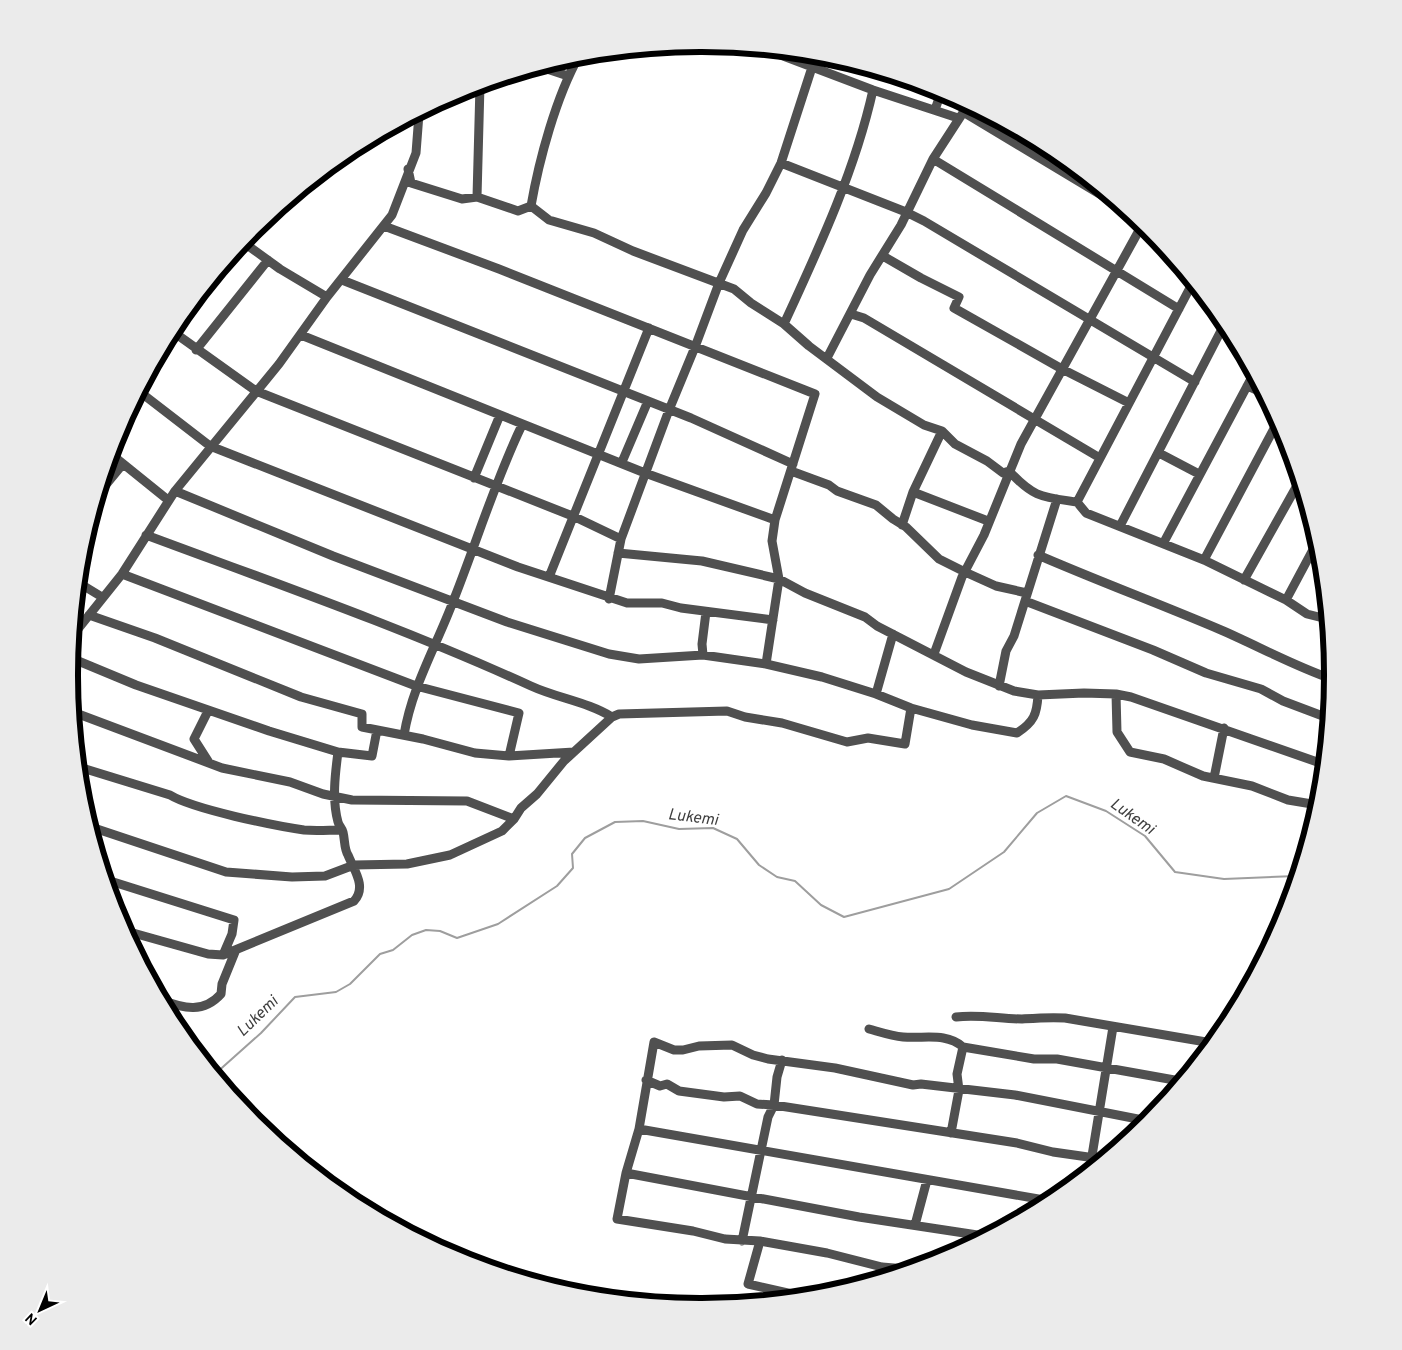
<svg xmlns="http://www.w3.org/2000/svg" width="1402" height="1350" font-family="Overpass,sans-serif">
  <rect width="100%" height="100%" fill="#fff"/>
  <g fill="none" stroke-linecap="round" stroke-linejoin="round">
    <path stroke="#9e9e9e" stroke-width="2" d="M215,1074L261,1033L295,997L336,992L350,984L380,954L393,950L412,935L426,930L440,931L457,938L498,924L557,886L573,868L572,854L585,838L615,822L643,821L679,829L713,828L737,839L759,865L777,877L795,881L821,905L844,917L949,889L1004,852L1037,813L1066,796L1106,811L1145,836L1175,872L1224,879L1296,876"/>
    <path stroke="#505050" stroke-width="9" d="M770,51L873,90L958,118
      M541,67L568,76
      M935,110L939,98L937,90
      M963,112L1121,207
      M933,159L1179,309
      M1044,159L1049,149
      M781,163L906,212L924,221L1195,382
      M408,169L411,183L462,199L477,197L518,211L531,206L549,220L594,233L633,251L734,289L751,303L784,324L809,346L877,397L924,425L942,431L955,444L987,461L1003,473L1009,471C1034,498 1042,497 1077,502L1086,513L1204,560L1286,600L1307,614L1327,619
      M477,197L480,85
      M531,206C539,160 556,97 579,56
      M384,226L499,269L815,394L775,520L772,541L779,579L766,664
      M243,242L280,269L327,297
      M883,256L921,278L959,297L954,308L1062,369L1129,403
      M342,280L691,418L793,464
      M851,314L864,318L1100,458
      M784,324C819,248 855,171 873,90
      M172,331L256,391L575,517L621,539
      M301,335L645,473L775,520
      M196,350L268,260
      M827,358L870,275L901,225L933,159L968,105
      M1247,386L1263,393
      M140,392L210,446L518,567L627,603H662L681,608L773,620
      M1159,453L1199,474
      M111,454L168,500
      M622,462L648,401
      M791,471L829,485L837,491L876,505L893,519L906,527L939,559L965,572L996,586L1027,593
      M474,478L500,415
      M175,491L333,556L507,622L609,654L639,659L703,655L766,664L822,677L876,694L911,708L972,725L1017,733C1034,722 1037,714 1038,695
      M100,492L123,464
      M913,492L988,521
      M1077,502L1192,284
      M902,525L913,492L942,431
      M1120,526L1225,323
      M146,535C275,583 406,629 531,686C557,698 588,702 612,717
      M1164,542L1253,375
      M618,553L702,561L779,579L805,593L865,617L877,626L966,672L1014,691L1038,695L1084,693L1116,694L1131,697L1323,764
      M1038,555C1098,581 1160,604 1221,630C1258,646 1294,666 1332,679
      M1204,560L1278,421
      M122,574L416,686L519,713L509,756
      M549,577L649,328
      M1244,580L1299,482
      M79,583L102,597
      M609,599L621,539L669,410L695,347L719,283L743,230L766,193L781,163L816,55
      M1286,600L1317,542
      M1025,601L1153,650L1206,673L1261,689L1283,701L1328,718
      M89,615L155,638L301,697L362,714V727L423,739L475,753L509,756L574,752
      M74,634L122,574L175,491L279,364L327,297L392,215L416,153L419,114
      M934,654L962,577L984,535L1021,444L1142,225
      M703,655L702,644L706,612
      M71,658L136,685L269,731L338,752L372,756L377,730
      M999,686L1006,651L1014,636L1057,499
      M876,694L893,634
      M1116,694L1117,732L1130,752L1164,759L1203,776L1252,786L1288,800L1318,805
      M73,712L222,768L290,782L323,794L352,800L467,801L514,819
      M404,735C412,686 437,645 454,599C477,541 495,481 522,425
      M208,761L194,739L208,711
      M79,767L170,795C193,809 275,826 304,830C316,831 330,830 342,830
      M1214,778L1224,728
      M91,827L226,872L292,877L325,876L354,865L407,864L450,855L502,831L514,819L521,808L537,794L564,761L612,717L619,714L727,711L745,717L782,723L847,742L868,738L905,744L911,708
      M107,880L234,920L232,934L223,955
      M126,931L208,954L223,955L354,901C367,887 354,870 348,855C344,849 345,840 343,832C342,828 339,826 338,822C332,800 335,775 338,752
      M162,1000C184,1009 204,1013 221,994L222,984L235,952
      M956,1017C979,1014 1000,1019 1022,1019C1037,1018 1050,1017 1065,1018L1212,1043
      M869,1029C880,1032 892,1036 903,1037C924,1039 946,1032 963,1047L1034,1059H1057L1180,1081
      M646,1080L660,1086L667,1084L679,1091L724,1097L740,1096L757,1104L774,1105L1017,1143L1053,1152L1102,1159
      M639,1129L1050,1201
      M951,1133L959,1090L957,1074L963,1047
      M1090,1168L1113,1027
      M626,1173L859,1217L984,1236
      M915,1225L927,1180
      M742,1241L768,1117L774,1105L777,1077L782,1060
      M760,1241L748,1284L801,1296
      M906,1269L882,1267L827,1253L760,1241L725,1239L693,1231L617,1219L626,1173L639,1129L654,1042L674,1050H683L699,1046L732,1045L753,1055L768,1059L835,1068L913,1085L921,1084L1015,1095L1148,1121"/>
  </g>
  <g text-anchor="middle" dominant-baseline="central" stroke-width="4" stroke-linejoin="round" paint-order="stroke">
    <g font-size="16" font-style="italic" fill="#3f3f3f" stroke="#fff">
      <text transform="translate(1132 817) rotate(35)">Lukemi</text>
      <text transform="translate(693 818) rotate(7)">Lukemi</text>
      <text transform="translate(258 1017) rotate(-44)">Lukemi</text>
    </g>
  </g>
  <path d="M0 0H1402V1350H0ZM700 52H702A622 622 0 0 1 1324 674V676A622 622 0 0 1 702 1298H700A622 622 0 0 1 78 676V674A622 622 0 0 1 700 52Z" fill="#ebebeb" fill-rule="evenodd"/>
  <path fill="none" stroke="#000" stroke-width="6" d="M700 52H702A622 622 0 0 1 1324 674V676A622 622 0 0 1 702 1298H700A622 622 0 0 1 78 676V674A622 622 0 0 1 700 52Z"/>
  <g transform="translate(40 1310) rotate(224)" stroke="#ffffff" stroke-width="4" paint-order="stroke">
  <path d="M0-4L9 19L0 12L-9 19Z" fill="#000000"/>
  <text y="-8" font-size="14" font-weight="bold" text-anchor="middle" fill="#000000">N</text>
  </g>
</svg>
